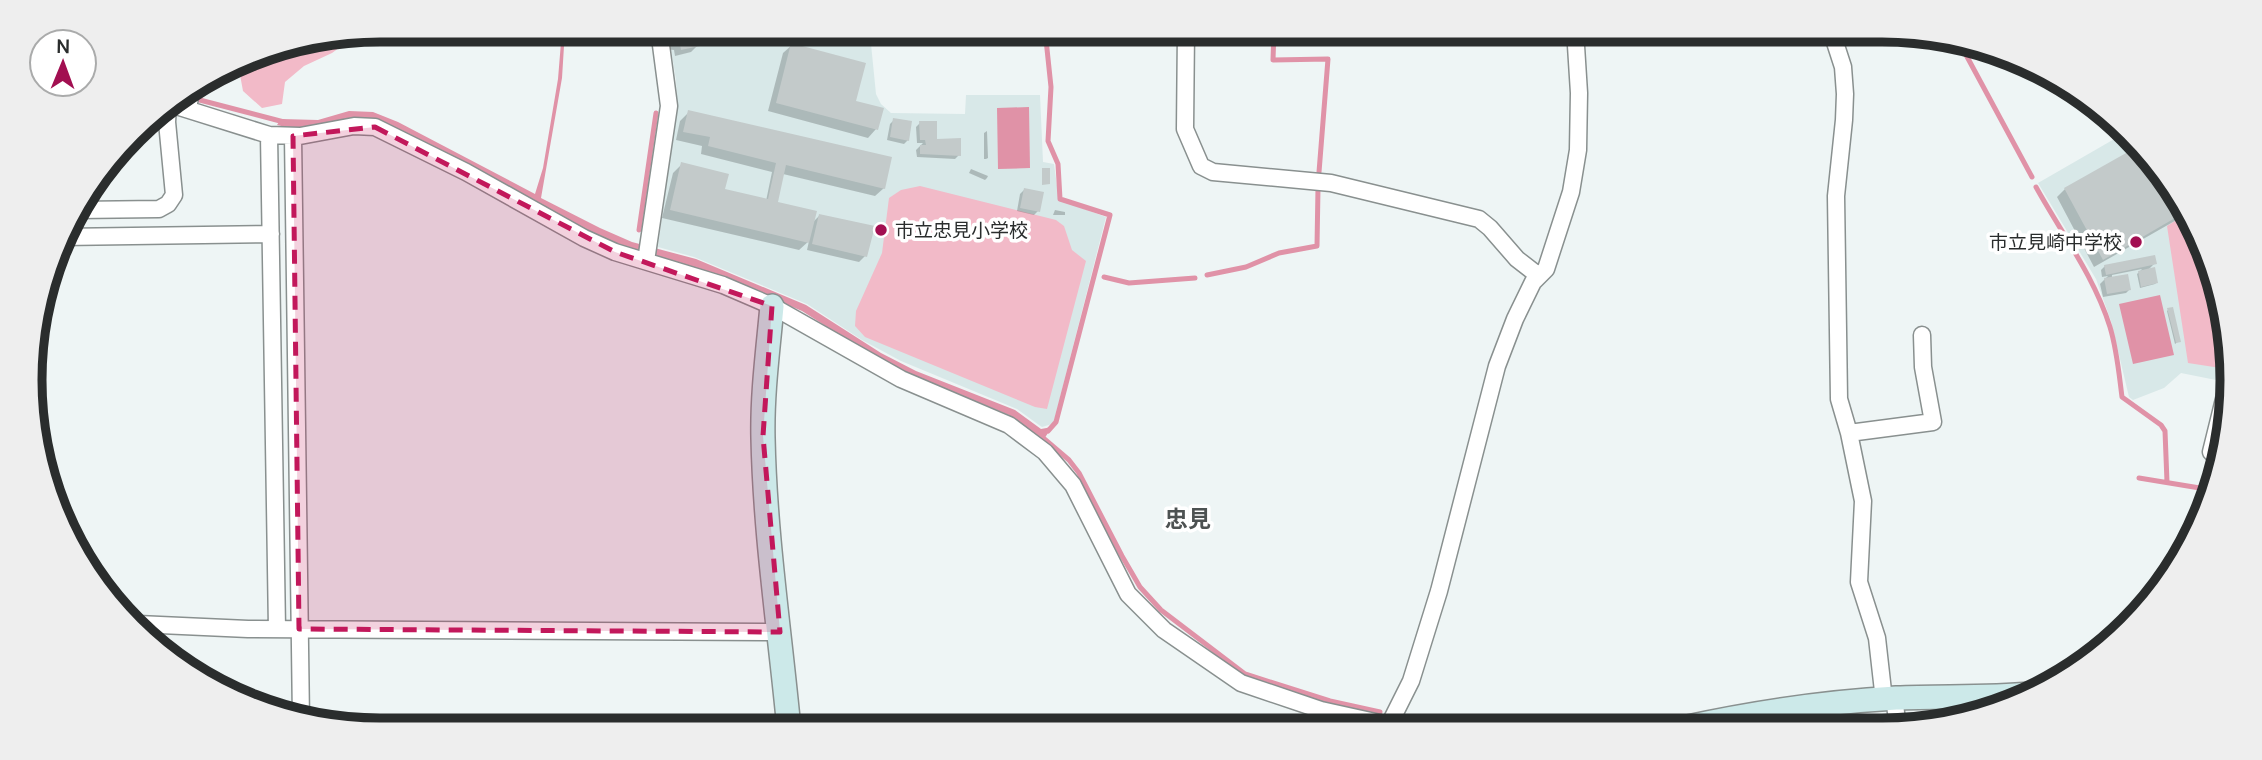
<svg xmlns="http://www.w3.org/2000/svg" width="2262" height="760" font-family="Manrope,'Noto Sans JP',sans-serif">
  <rect width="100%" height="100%" fill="#eef5f5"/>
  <path fill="#d8e8e8" d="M668,30H862L870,34L876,94L881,104L891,113L965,114L966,95H1040L1043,162L1054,164L1059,200L1106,217L1054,421L1052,424L1042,427L1039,425L1017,409L901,361L862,340L807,304L694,257L658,247L677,105L676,80Z
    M2123,134L2185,205L2229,334L2226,382L2181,373L2164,388L2133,400L2129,397L2111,321L2096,279L2038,183Z"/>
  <path fill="#f2bac8" d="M358,34L332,53L304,66L285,82L282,104L262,108L243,91L238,64L246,56Z
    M920,186L1056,220L1064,226L1072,250L1086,261L1047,409L1035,407L865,337L855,326L856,311L882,253L889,198L901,190Z
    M2188,213L2229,334L2227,369L2188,363L2167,226Z"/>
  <path fill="#e092a7" d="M562,30H565L562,78L541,198L600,228L632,242L696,259L806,305L881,353L916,371L1015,410L1041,429L1052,427L1042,442L1009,415L884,363L802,311L713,273L629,249L608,241L383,122C372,119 361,116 349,118C326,122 301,132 277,125L281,119L318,120L349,111L373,112L398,122L535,194L543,168L558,79Z
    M1029,107L1030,168L998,169L997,108Z
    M2160,295L2174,355L2133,364L2119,304Z"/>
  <path fill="#0003" d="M664,30H696L698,45L691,52L675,56L674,50L666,49Z
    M792,45L854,102L876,129L868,138L768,111L783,53Z
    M689,112L884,188L875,196L783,174L776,203L813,222L819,216L865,256L859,262L807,250L809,241L799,250L662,218L673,173L682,164L723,191L766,201L772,172L701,154L702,146L676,140L680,121Z
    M894,120L908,140L904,144L887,140L890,124Z
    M920,123L935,141L959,155L955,159L917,157L916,150L923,143H917L916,127Z
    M987,131L988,158L986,159H984V133Z
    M2136,149L2185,205L2187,211L2180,218L2094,267L2057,197L2065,189Z
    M971,169L988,176L987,178L985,180L969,173Z
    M1024,190L1038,211L1034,215L1017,211L1020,194Z
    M1055,210L1065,212V215H1053Z
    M2155,263L2147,271L2157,282L2155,284L2140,288L2137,274L2142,269L2112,275V278L2129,290L2126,293L2103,297L2100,284L2108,276L2102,277L2101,270L2105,266Z
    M2168,310L2179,341L2175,344L2167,311Z"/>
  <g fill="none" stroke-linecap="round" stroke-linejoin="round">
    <path stroke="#e092a7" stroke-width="5" d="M1045,30L1051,87L1048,141L1058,164L1060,199L1110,215L1056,422L1048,431
      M1274,30L1273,60L1328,59L1319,172
      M1958,40L2032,177
      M192,98L284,122
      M2036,187C2062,234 2094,276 2110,327C2117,350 2119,374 2122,397L2161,425L2165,431L2167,482
      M639,230L656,113
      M1207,275L1246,267L1279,253L1317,246L1318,188
      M1104,277L1129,283L1195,278
      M1042,437L1069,460L1079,473L1122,556L1140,587L1161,610L1245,674L1330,701L1380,712
      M2139,478L2212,490"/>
  </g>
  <path fill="#c3caca" d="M670,30H697L700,46L681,50L680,45L671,44Z
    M791,43L866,63L856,101L884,108L878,130L776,103Z
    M688,110L892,157L885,189L786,165L778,202L817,211L809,243L670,210L681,162L729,174L725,189L768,199L776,163L708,146L710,137L683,132Z
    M893,118L912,121L909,141L890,137Z
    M919,121H937V139L961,138V156L920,154V145H926L925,140H920Z
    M2135,148L2185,205L2187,211L2103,260L2064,188Z
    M1042,168H1050V184L1042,185Z
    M1024,188L1044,192L1040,212L1020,208Z
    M819,214L875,226L867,257L812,244Z
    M2155,255L2157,264L2106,275L2104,265Z
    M2155,267L2158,283L2141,287L2138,271Z
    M2128,274L2131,290L2107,294L2104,278Z
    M2173,307L2181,342L2176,343L2167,308Z"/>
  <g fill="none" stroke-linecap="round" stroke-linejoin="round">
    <g stroke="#89908f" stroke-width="19">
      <path id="street" d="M1186,30L1185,129L1201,166L1213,172L1331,183L1479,219L1490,228L1517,259L1539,276
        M1831,30L1843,67L1845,94L1844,120L1836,196L1839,399L1849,433L1863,501L1859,582L1877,638L1884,700
        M170,104L269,135L300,136L354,126L375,127L466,172L584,238L615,252L723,285L772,306L901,379L1009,425L1045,452L1073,485L1128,594L1164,630L1241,683L1321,710L1389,725L1393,728
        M188,109L191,91
        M269,135L277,629
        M293,136L301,720
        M77,210L159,209L168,204L174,195L167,122L168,105
        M62,237L271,234
        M646,261L669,106L659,30
        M1849,433L1933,422L1923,367L1922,335
        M2211,452L2226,391
        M138,624L248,629L780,632
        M1894,698L1898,727
        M1389,725L1411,681L1439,591L1497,366L1515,319L1533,282L1546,269L1571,192L1578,150L1579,93L1575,30"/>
    </g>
    <g stroke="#89908f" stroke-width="26">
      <path id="secondary" d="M772,306C768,350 762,394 763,438C765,536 780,633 789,729
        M1683,728C1752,713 1825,702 1896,698C1941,696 1986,698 2031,694"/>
    </g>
    <use href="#street" stroke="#fff" stroke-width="16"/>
    <use href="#secondary" stroke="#cce9e9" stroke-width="23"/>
  </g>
  <path fill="#c2185b" fill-opacity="0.2" stroke="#c2185b" stroke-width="5" stroke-dasharray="14 9" stroke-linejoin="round" d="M375,127L615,252L772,306L763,436L780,632L299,629L293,136Z"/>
  <g fill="#a20f51" stroke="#fff" stroke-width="2.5">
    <circle cx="881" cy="230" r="7"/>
    <circle cx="2136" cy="242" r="7"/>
  </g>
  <g text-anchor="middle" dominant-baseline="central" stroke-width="7" stroke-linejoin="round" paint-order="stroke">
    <g font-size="19" fill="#2a2d2d" stroke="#fff" text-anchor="start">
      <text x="895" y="230">市立忠見小学校</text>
      <text x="2122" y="242" text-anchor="end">市立見崎中学校</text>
    </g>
    <g font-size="23" font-weight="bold" fill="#4d5252" stroke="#fff">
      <text x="1188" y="518">忠見</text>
    </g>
  </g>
  <path d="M0 0H2262V760H0ZM380 42H1882A338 338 0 0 1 2220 380V380A338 338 0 0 1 1882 718H380A338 338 0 0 1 42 380V380A338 338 0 0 1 380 42Z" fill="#eee" fill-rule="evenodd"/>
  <path fill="none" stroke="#2a2d2d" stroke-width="9" d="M380 42H1882A338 338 0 0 1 2220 380V380A338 338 0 0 1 1882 718H380A338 338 0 0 1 42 380V380A338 338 0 0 1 380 42Z"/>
  <g transform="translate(63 63) rotate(1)"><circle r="33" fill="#ffffff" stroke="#aaabab" stroke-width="2"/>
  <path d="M0-5L12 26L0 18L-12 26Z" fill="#a20f51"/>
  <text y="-10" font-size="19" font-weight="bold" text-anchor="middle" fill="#2a2d2d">N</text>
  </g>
</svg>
